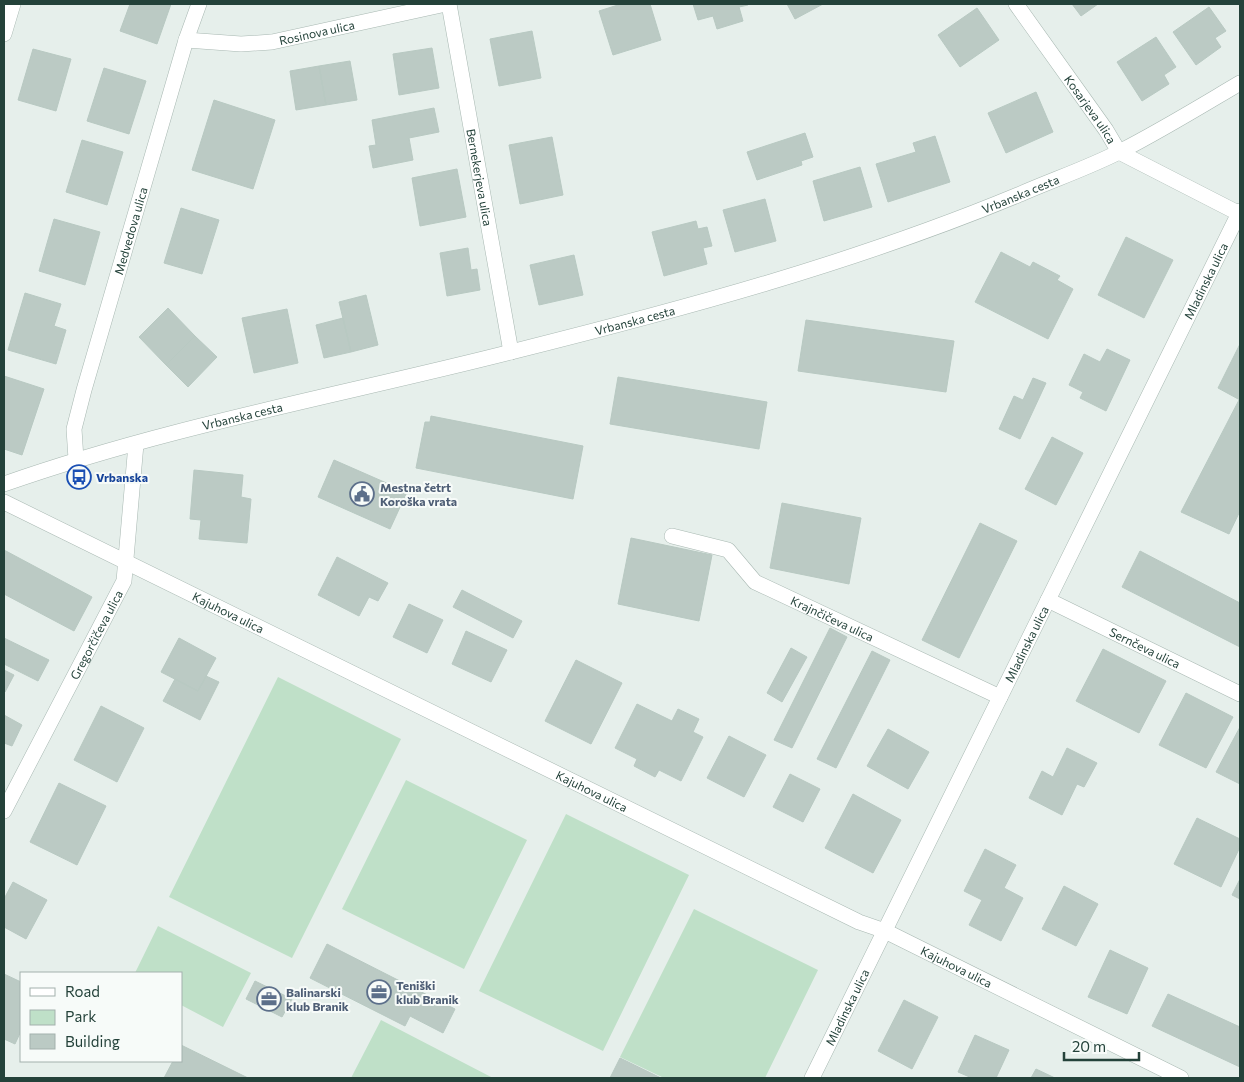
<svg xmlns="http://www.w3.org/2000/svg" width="1244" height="1082" font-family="Commissioner,sans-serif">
  <rect width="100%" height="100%" fill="#e6efeb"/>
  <path fill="#bfe0c8" d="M278,677L401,739L292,958L169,897Z
    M406,780L527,840L464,969L342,909Z
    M566,814L689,875L603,1051L479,991Z
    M694,909L818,970L765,1078H664L620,1057Z
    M158,926L251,973L223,1027L181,1005V973H135Z
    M381,1020L493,1078H351Z"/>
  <path fill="#bbcac4" stroke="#b8c9c2" d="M130,4H171L157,44L120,31Z
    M621,4H650L661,40L613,55L599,11Z
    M693,4H748V5L739,7L743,21L717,29L713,16L698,20Z
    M787,4H823L795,19Z
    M1072,4H1098L1081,16Z
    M1209,7L1226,31L1215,38L1221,47L1196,65L1173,32Z
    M977,8L999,40L960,67L938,35Z
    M532,31L541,78L499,86L490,39Z
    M1156,37L1176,67L1164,75L1169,84L1142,101L1117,62Z
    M432,48L439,88L399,95L393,54Z
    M33,49L71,59L56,111L18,100Z
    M350,61L357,100L326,105L319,66Z
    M319,66L326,105L296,110L290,71Z
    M104,68L146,81L129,134L87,121Z
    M1036,92L1053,132L1006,153L988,113Z
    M214,100L275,120L253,189L192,170Z
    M434,108L439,132L409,138L413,160L373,168L369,146L376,145L372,120Z
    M805,133L813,157L801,161L802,165L757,180L747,152Z
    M935,136L950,182L888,202L876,164L916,152L913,143Z
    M552,137L563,195L520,204L509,145Z
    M82,140L123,152L107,205L66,192Z
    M860,167L872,207L824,221L813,181Z
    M457,169L466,217L420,226L412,178Z
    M765,199L776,241L735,252L723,210Z
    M181,208L219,220L202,274L164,263Z
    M54,219L100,232L85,285L39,271Z
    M696,221L698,229L707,227L712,246L703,248L707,264L664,276L652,232Z
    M1126,237L1173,260L1144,318L1098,295Z
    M468,248L471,270L477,269L480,290L447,296L440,253Z
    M1001,252L1030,267L1033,262L1060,276L1057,280L1073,289L1048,339L975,302Z
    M574,255L583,295L539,305L530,265Z
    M25,293L61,304L54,326L66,330L56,364L8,350Z
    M366,295L378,345L351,352L339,302Z
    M168,308L195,336L166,365L139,337Z
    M287,309L298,363L254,373L242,318Z
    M343,318L351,352L324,358L316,325Z
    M806,320L954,341L946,392L798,371Z
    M195,336L217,357L188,387L166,365Z
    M1240,344V400L1218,388Z
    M1107,349L1130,360L1106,411L1080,398L1083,392L1069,385L1084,354L1100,362Z
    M4,376L44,389L22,455L4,449Z
    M618,377L767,402L759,449L610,424Z
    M1033,378L1046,383L1020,439L999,429L1014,396L1023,400Z
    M1239,400L1240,511L1229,534L1181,512Z
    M431,416L583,446L573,499L416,468L425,422H430Z
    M1052,437L1083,453L1056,505L1025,489Z
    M334,460L407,492L390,529L318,497Z
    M194,470L243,475L241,497L251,499L247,543L199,539L201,520L190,519Z
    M782,503L861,518L849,584L770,568Z
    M980,523L1017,541L959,658L922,640Z
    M631,538L712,555L699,621L618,604Z
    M4,550L92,597L74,631L4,594Z
    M1140,551L1240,603V647L1122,587Z
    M337,557L388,583L378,601L369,597L359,616L318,595Z
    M462,590L522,621L513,638L453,607Z
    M409,604L443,620L427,653L393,637Z
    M830,628L847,637L792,748L774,740Z
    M466,631L507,650L491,682L452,664Z
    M4,638L49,660L38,681L4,664Z
    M179,638L216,658L198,691L161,672Z
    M791,648L807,657L782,702L767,693Z
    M1103,649L1166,681L1139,733L1076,701Z
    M872,651L890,660L836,768L817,759Z
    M576,660L622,683L591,744L545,721Z
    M4,670L14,675L5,692H4Z
    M206,676L219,682L200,720L163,701L175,679L198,691Z
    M1186,693L1233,717L1206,768L1159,745Z
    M637,704L672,721L678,709L699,719L693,732L703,737L681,781L659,770L655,777L634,766L637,759L615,748Z
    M101,706L144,728L117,782L74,760Z
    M4,715L22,725L12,746L4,743Z
    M1240,727V784L1216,772Z
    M888,729L929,752L908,789L867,766Z
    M729,736L766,755L744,797L707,778Z
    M1067,748L1097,763L1084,787L1077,784L1062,815L1029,798L1042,771L1053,777Z
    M790,774L820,789L803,822L773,807Z
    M59,783L106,806L77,865L30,842Z
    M853,794L901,820L873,873L825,848Z
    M1197,818L1240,839V847L1221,887L1174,864Z
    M985,849L1016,865L1004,888L1023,898L1001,941L969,925L982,900L964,891Z
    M1240,879V899L1232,895Z
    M13,882L47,900L26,939L4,927V899Z
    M1064,886L1098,904L1076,946L1042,929Z
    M327,944L455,1009L443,1033L410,1016L405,1026L310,978Z
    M1110,950L1148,968L1127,1014L1088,997Z
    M4,974L21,982V1031L15,1044L4,1039Z
    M255,981L292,999L282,1017L246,999Z
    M1168,994L1240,1027V1067L1152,1026Z
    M904,1000L938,1017L912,1069L878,1051Z
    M975,1035L1009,1050L996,1078H972L958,1072Z
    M181,1045L248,1078H164L173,1061H181Z
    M620,1058L661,1078H610Z
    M1036,1069L1055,1078H1031Z"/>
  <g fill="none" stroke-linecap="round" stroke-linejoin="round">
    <g stroke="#a8b8b2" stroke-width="16">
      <g id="minor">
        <path id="s1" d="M449,4L511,352"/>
        <path id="s2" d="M1016,4L1106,130L1119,152L1240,214"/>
        <path d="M4,34L13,4"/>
        <path id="s3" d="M186,40L241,44L272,42L446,4"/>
        <path id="s4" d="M76,459L74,429L84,390L186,40L199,4"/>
        <path id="s5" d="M4,484C169,426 342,395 511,352C683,309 854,263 1018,195C1052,180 1088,168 1121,151C1162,130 1201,106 1240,83"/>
        <path id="s6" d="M4,502L859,922L885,931L1181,1078"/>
        <path id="s7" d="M672,536L728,550L755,582L1000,697"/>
        <path id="s8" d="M1048,600L1240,694"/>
        <path id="s9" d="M4,811L124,581L136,444"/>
        <path id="s10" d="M812,1078L1240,211"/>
      </g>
    </g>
    <use href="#minor" stroke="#fff" stroke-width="15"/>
  </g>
  <defs>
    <g id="bus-ring" transform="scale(1.25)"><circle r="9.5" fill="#f7fbf9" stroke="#1a4fb4" stroke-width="1.5"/><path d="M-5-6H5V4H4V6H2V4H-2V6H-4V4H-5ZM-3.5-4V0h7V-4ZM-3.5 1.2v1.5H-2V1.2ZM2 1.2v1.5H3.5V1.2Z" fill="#1a4fb4"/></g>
    <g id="civic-ring" transform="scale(1.25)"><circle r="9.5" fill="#f7fbf9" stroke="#5c6f8a" stroke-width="1.5"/><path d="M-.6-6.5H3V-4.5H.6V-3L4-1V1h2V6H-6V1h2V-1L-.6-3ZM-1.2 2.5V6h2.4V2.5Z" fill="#5c6f8a"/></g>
    <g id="office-ring" transform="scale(1.25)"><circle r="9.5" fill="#f7fbf9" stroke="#5c6f8a" stroke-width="1.5"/><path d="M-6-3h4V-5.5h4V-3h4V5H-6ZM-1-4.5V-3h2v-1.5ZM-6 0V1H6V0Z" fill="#5c6f8a"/></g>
  </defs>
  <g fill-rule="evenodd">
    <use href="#bus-ring" x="79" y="477"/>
    <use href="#civic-ring" x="362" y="494"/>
    <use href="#office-ring" x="379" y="992"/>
    <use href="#office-ring" x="269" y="999"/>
  </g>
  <g text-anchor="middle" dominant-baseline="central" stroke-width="4" stroke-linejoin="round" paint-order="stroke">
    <g font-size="12" fill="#24423a" stroke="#f7fbf9">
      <text stroke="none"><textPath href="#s3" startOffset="132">Rosinova ulica</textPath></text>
      <text stroke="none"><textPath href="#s2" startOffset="129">Kosarjeva ulica</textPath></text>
      <text stroke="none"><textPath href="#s1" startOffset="176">Bernekerjeva ulica</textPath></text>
      <text stroke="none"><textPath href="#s5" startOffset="1058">Vrbanska cesta</textPath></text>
      <text stroke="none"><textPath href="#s4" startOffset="236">Medvedova ulica</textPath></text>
      <text stroke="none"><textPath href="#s10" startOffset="889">Mladinska ulica</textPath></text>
      <text stroke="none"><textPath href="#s5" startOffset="652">Vrbanska cesta</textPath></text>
      <text stroke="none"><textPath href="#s5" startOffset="248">Vrbanska cesta</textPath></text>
      <text stroke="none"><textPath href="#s6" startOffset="250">Kajuhova ulica</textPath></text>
      <text stroke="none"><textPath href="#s7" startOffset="185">Krajnčičeva ulica</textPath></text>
      <text stroke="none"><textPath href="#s9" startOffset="199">Gregorčičeva ulica</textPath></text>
      <text stroke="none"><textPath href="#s10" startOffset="484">Mladinska ulica</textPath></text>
      <text stroke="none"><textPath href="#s8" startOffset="108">Sernčeva ulica</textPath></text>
      <text stroke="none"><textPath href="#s6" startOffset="655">Kajuhova ulica</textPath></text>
      <text stroke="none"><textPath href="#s6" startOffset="1060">Kajuhova ulica</textPath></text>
      <text stroke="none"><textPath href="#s10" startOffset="79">Mladinska ulica</textPath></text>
    </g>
    <g font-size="12" font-weight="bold" fill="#164399" stroke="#f7fbf9" text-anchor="start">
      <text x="96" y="477">Vrbanska</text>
    </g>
    <g font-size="12" font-weight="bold" fill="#4e5e75" stroke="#f7fbf9" text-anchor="start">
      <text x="380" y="487">Mestna četrt<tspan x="380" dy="14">Koroška vrata</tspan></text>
      <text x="396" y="985">Teniški<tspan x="396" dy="14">klub Branik</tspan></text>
      <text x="286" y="992">Balinarski<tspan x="286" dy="14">klub Branik</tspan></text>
    </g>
  </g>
  <rect width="1244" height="1082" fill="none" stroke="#24423a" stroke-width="10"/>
  <rect x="20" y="972" width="162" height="90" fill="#f7fbf9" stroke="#a3b1ad"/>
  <rect x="30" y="988" width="25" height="8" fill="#ffffff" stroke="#a3b1ad"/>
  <text x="65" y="997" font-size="15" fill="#24423a">Road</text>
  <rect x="30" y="1010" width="25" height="15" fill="#bfe0c8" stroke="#a3b1ad"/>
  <text x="65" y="1022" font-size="15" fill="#24423a">Park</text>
  <rect x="30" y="1034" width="25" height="15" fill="#bbcac4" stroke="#a3b1ad"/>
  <text x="65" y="1047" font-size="15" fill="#24423a">Building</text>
  <path d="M1064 1052v8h75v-8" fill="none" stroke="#24423a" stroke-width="2.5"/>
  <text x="1072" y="1052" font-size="15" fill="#24423a" stroke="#f7fbf9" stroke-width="4" paint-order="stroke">20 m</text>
</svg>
